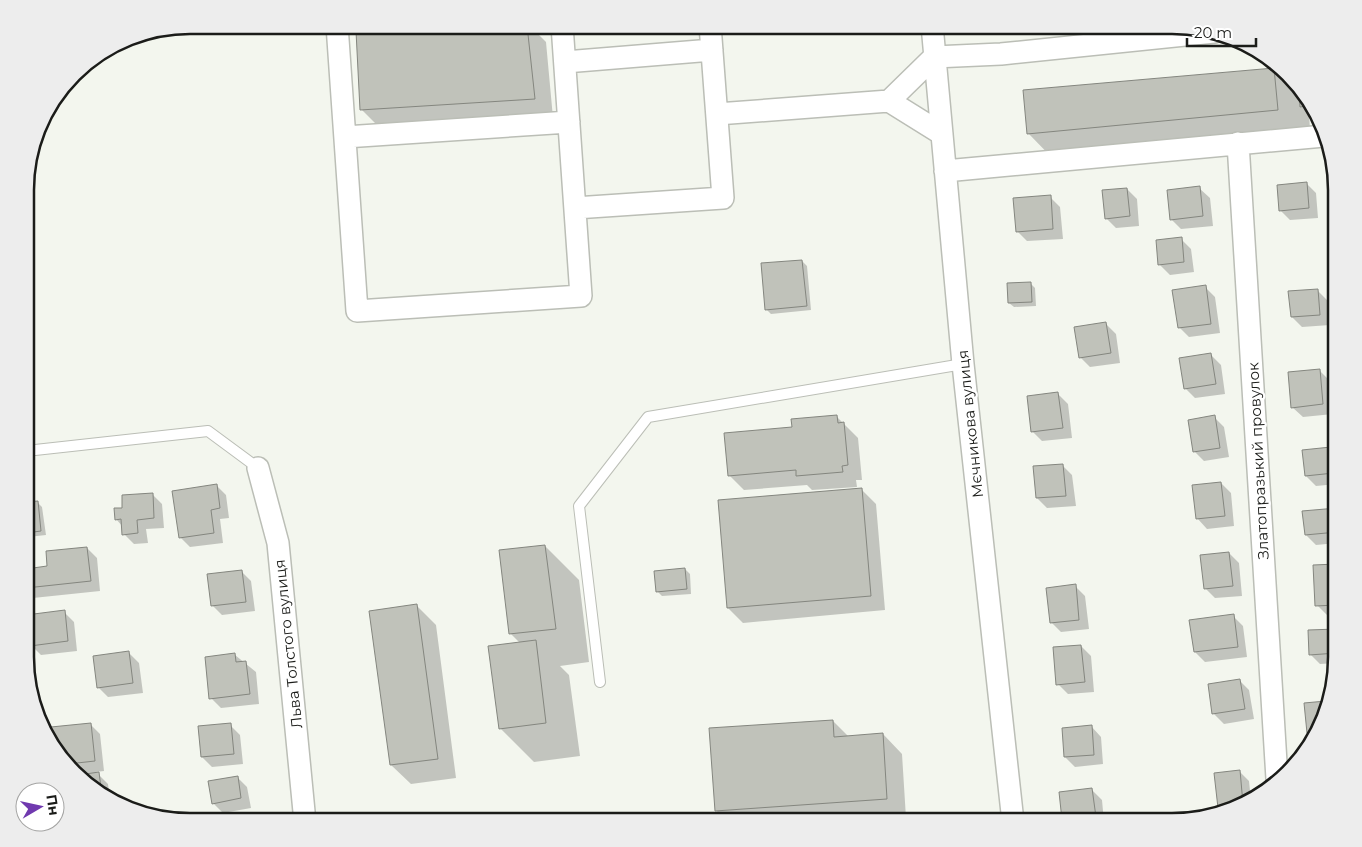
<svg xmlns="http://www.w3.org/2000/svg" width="1362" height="847" font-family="Montserrat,sans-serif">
  <rect width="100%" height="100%" fill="#f3f6ee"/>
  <path fill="#0003" d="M483,25H529L546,42L553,118L381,129L362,110Z
    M1274,69L1315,107L1320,125L1309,114L1311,144L1062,168L1028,133Z
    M1306,183L1316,193L1318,218L1290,220L1280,210Z
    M1199,188L1210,198L1213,226L1181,229L1171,219Z
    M1127,189L1137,199L1139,226L1116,228L1106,218Z
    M1050,197L1060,207L1063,239L1027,241L1017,231Z
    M1181,239L1191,249L1194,272L1170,275L1160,265L1157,241Z
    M802,261L807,266L811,310L771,314L766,309Z
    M1031,284L1035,288L1036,306L1014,307L1009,303Z
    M1205,287L1215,297L1220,333L1189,337L1179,327Z
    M1317,290L1327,300L1330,325L1302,327L1292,317Z
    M1106,324L1116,334L1120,363L1090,367L1080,357Z
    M1211,355L1221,365L1225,394L1195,398L1185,388Z
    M1319,370L1329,380L1333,414L1303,417L1292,407Z
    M1058,394L1068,404L1072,438L1042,441L1032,431Z
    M837,417L858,438L862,480H856L857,487L812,490L807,485L744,490L729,475L793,428Z
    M1214,417L1224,427L1229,457L1204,461L1194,451Z
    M1330,448L1337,454V484L1316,486L1306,476L1304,451Z
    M1062,465L1072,475L1076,506L1047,508L1037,498L1034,468Z
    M1221,483L1231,493L1234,526L1207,529L1197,518Z
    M216,485L226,495L229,518L220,519L223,543L190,547L180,537Z
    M861,489L876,504L885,610L743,623L728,608Z
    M152,494L162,504L164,528L146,529L148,543L134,544L124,534L123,527L116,519L124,509Z
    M37,502L42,507L46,535L28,537L26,535V504Z
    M1337,509V543L1316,545L1306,535Z
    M545,546L579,580L589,662L560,666L569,675L580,756L534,762L500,728L520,643L511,634Z
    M87,548L97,558L100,591L33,598L26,591V570L48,567Z
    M1229,553L1239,563L1242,596L1215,598L1205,588Z
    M1337,565V615H1327L1317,605Z
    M685,569L690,574L691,594L662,596L657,591Z
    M241,571L251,581L255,611L222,615L212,605Z
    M1075,586L1085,596L1089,629L1061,632L1051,622Z
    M417,606L436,625L456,778L411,784L391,765Z
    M64,612L74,622L77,651L41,655L31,645Z
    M1233,616L1243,626L1247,657L1205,662L1195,652Z
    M1337,630V663L1320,664L1310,654Z
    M1081,646L1091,656L1094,692L1068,694L1058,684Z
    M129,653L139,663L143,693L108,697L98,687Z
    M235,655L256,672L259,704L221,708L211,698Z
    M1239,680L1249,690L1254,719L1224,724L1214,714Z
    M1325,702L1313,737L1309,732Z
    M833,721L849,737L883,734L902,754L906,818L856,822H727L716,810Z
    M90,724L100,734L104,771L96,772L108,784L110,800L98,794L55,751Z
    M230,725L240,735L243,764L212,767L202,757Z
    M1091,726L1101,737L1103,764L1075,767L1065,757Z
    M1239,771L1249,781L1251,801L1221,810L1219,808Z
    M237,777L247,787L251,808L223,813L213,803Z
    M1092,790L1102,800L1104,822H1065L1063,820Z"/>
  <path fill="#c0c2ba" stroke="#84867f" d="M460,25H527L535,99L360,110L356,31Z
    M1274,68L1278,110L1027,134L1023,90Z
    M1299,90L1313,105L1300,107Z
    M1307,182L1309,208L1279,211L1277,185Z
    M1200,186L1203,216L1170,220L1167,190Z
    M1127,188L1130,216L1105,219L1102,190Z
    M1051,195L1053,229L1016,232L1013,198Z
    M1182,237L1184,262L1158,265L1156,240Z
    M802,260L807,306L765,310L761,263Z
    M1031,282L1032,302L1008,303L1007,283Z
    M1206,285L1211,324L1178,328L1172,290Z
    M1318,289L1320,315L1291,317L1288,291Z
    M1106,322L1111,353L1079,358L1074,327Z
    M1211,353L1216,384L1184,389L1179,358Z
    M1320,369L1323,404L1291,408L1288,372Z
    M1058,392L1063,428L1031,432L1027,396Z
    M837,415L838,423L844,422L848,465L842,466L843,472L796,476V470L728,476L724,433L792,427L791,419Z
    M1215,415L1220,448L1193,452L1188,420Z
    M1331,447L1334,473L1305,476L1302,450Z
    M1063,464L1066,496L1036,498L1033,466Z
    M1221,482L1225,516L1196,519L1192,485Z
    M217,484L220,508L211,510L214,533L179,538L172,491Z
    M862,488L871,596L727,608L718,500Z
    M153,493L154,518L137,520L138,533L122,535L121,519L115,520L114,508H122V495Z
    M38,501L41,531L26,533V502Z
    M1337,508V532L1305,535L1302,511Z
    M545,545L556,629L509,634L499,550Z
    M87,547L91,581L26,588V569L47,566L46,551Z
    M1229,552L1233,586L1204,589L1200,555Z
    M1337,564V605L1315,606L1313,565Z
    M685,568L687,589L656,592L654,571Z
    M242,570L246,602L211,606L207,574Z
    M1076,584L1079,620L1050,623L1046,588Z
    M417,604L438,759L390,765L369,611Z
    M65,610L68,641L30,646L26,615Z
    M1234,614L1238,647L1194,652L1189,620Z
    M1337,629V653L1309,655L1308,630Z
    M536,640L546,723L499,729L488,646Z
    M1081,645L1085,682L1056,685L1053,647Z
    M129,651L133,683L97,688L93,656Z
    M235,653L236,662L246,661L250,694L209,699L205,657Z
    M1240,679L1245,709L1212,714L1208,684Z
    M1326,701L1315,732L1307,733L1304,703Z
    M833,720L834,737L883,733L887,799L715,811L709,728Z
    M91,723L95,761L68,764L54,750L51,727Z
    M231,723L234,754L201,757L198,726Z
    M1092,725L1094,755L1064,757L1062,728Z
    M1240,770L1243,804L1218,808L1214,773Z
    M99,772L102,796L79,775Z
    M238,776L241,798L212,804L208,781Z
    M1092,788L1096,817L1062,820L1059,792Z"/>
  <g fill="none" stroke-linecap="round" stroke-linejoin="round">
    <g stroke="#bbbeb6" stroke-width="12">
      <path id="lane" d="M1120,25L1122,41
        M26,451L208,431L258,468
        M600,682L579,506L648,417L963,364"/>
    </g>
    <g stroke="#bbbeb6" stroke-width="24">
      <path id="street" d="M337,25L357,311L581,296L562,25
        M932,25L963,364L1013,822
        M565,62L712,50
        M717,114L889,101
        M942,134L889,101L934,57L1001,54L1214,32
        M345,137L569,122
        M1238,143L1277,779
        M945,171L1324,136
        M575,208L723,198L710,25
        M258,468L278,543L305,822"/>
    </g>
    <use href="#lane" stroke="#fff" stroke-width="10"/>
    <use href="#street" stroke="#fff" stroke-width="21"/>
  </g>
  <g text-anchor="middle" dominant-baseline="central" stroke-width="4.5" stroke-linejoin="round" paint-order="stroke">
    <g font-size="15" fill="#1b1c19" stroke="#fff">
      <text transform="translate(970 424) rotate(-96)">Мєчникова вулиця</text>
      <text transform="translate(1258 461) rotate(-93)">Златопразький провулок</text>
      <text transform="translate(288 644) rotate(-96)">Льва Толстого вулиця</text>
    </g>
  </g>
  <path d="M0 0H1362V847H0ZM190 34H1172A156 156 0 0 1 1328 190V657A156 156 0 0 1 1172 813H190A156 156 0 0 1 34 657V190A156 156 0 0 1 190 34Z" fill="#ededed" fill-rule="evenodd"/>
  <path fill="none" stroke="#1b1c19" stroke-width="2.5" d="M190 34H1172A156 156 0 0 1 1328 190V657A156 156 0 0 1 1172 813H190A156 156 0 0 1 34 657V190A156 156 0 0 1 190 34Z"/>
  <g transform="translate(40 807) rotate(81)"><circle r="24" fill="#ffffff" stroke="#a4a4a3"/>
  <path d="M0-4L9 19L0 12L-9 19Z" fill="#7039af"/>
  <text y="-8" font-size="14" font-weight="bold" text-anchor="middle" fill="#1b1c19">Пн</text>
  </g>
  <path d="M1187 38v8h69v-8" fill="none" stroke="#1b1c19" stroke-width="2.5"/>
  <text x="1194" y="38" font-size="15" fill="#1b1c19" stroke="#ffffff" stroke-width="4" paint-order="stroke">20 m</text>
</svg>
